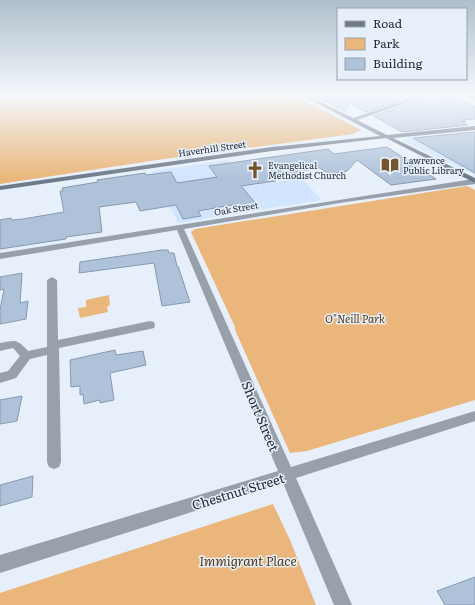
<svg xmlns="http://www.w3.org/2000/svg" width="475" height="605" font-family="Literata,serif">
  <rect width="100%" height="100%" fill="#e7f0fa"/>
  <path fill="#d1e5fe" d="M475,132V175L403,141L404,139Z
    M229,160L253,186L301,178L322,200L178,223L152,171Z"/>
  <path fill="#eab67b" d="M0,94H292L361,130L353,134L157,160L0,184Z
    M467,186L475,190V400L307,451L290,453L235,330V327L191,232L195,229Z
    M109,295L110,305L107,307L108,312L80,318L78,308L86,307V300Z
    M273,504L290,540L316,605H0V593Z"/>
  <path fill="#aec2da" stroke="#8599b0" d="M311,94H418V95L366,112L350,103L345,111Z
    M455,97L475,106V119L462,120L466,122H462L468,125L402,132L374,116L419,100Z
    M475,132V173L413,138Z
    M387,147L436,179L391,185L357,160L348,170L345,172L331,173L326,172L320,168L272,176L276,181L241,186L258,206L241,209L237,204L198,211L201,216L183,219L176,205L140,211L136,202L99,207L102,232L66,237V239L0,249V220L11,218V220L23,219L64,212L60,191H63L62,188L98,182L97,180L145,173L146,175L171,172L177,183L217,177L209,166L328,149L334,154Z
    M162,250H168L169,253H174L177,266H178L190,302L162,306L154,263L79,273L80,262Z
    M22,273L20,303L28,301L26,319L0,324V310L4,289L0,290V277Z
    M115,350L116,355L143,351L146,365L110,373L114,400L100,403V400L84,404L83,394L80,395V386L71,387L70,360Z
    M22,396L17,421L0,424V400Z
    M33,476L32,497L0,506V485Z
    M475,577V605H445L437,591Z"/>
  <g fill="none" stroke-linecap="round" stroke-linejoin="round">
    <path fill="#97a0ab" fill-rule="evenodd" d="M467,180H475V184L346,202L184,229L291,467L475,411V421L296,478L352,605H334L283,483L0,573V555L278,471L177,230L0,259V253Z
      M52,277L57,280L58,340L150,321L154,322L155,325L154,328L150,329L59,348L61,462L59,467L54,469L49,467L47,462V355L30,359L16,378L0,383V373L8,371L20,356L13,348L0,351V343C16,340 17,339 28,351L47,347V280Z"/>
    <path fill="#6e7a89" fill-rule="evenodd" d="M299,94H305L353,118L424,94H432L357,120L387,135L475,126V130L393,138L475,178V183L386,138L272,151L0,190V186L272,147L380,136Z
      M463,94L475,96V99L463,95Z"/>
  </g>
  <linearGradient id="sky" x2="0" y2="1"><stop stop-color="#afbfcb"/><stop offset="0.53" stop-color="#f4f8fd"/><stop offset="1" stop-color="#f4f8fd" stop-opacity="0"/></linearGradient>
  <rect width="475" height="179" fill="url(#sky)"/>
  <defs>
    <g id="library-bare" transform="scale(1.38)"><path d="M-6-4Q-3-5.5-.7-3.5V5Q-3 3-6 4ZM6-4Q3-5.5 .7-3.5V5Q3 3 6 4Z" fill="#75532b" stroke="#e7f0fa" stroke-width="2.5" paint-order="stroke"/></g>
    <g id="church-bare" transform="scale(1.38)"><path d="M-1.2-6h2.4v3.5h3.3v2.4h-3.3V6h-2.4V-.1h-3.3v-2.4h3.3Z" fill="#75532b" stroke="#e7f0fa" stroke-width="2.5" paint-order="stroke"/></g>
  </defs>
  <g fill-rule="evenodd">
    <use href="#library-bare" x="390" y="165"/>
    <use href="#church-bare" x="255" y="170"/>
  </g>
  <g text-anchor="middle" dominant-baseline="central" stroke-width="3" stroke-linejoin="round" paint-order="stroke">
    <g font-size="9" fill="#252d37" stroke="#e7f0fa">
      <text transform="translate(212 148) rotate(-8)">Haverhill Street</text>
      <text transform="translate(236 208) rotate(-10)">Oak Street</text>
    </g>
    <g font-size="9" fill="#252d37" stroke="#e7f0fa" text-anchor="start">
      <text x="403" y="160">Lawrence<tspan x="403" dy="10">Public Library</tspan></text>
      <text x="268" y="165">Evangelical<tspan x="268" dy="10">Methodist Church</tspan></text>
    </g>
    <g font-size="11" font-style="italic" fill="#543814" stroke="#e7f0fa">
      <text x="355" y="318">O"Neill Park</text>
    </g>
    <g font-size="13" fill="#252d37" stroke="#e7f0fa">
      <text transform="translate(261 416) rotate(67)">Short Street</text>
      <text transform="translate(238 491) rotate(-17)">Chestnut Street</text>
    </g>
    <g font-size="13" font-style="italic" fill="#543814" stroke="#e7f0fa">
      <text x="248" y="560">Immigrant Place</text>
    </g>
  </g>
  <rect x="337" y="8" width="130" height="72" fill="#e7f0fa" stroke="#99a2ac"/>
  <rect x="345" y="21" width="20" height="6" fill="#6e7a89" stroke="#99a2ac"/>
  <text x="373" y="28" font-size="12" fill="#252d37">Road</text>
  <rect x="345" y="38" width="20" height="12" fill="#eab67b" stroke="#99a2ac"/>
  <text x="373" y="48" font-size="12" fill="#252d37">Park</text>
  <rect x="345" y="58" width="20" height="12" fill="#aec2da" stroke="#99a2ac"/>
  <text x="373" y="68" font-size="12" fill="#252d37">Building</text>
</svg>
